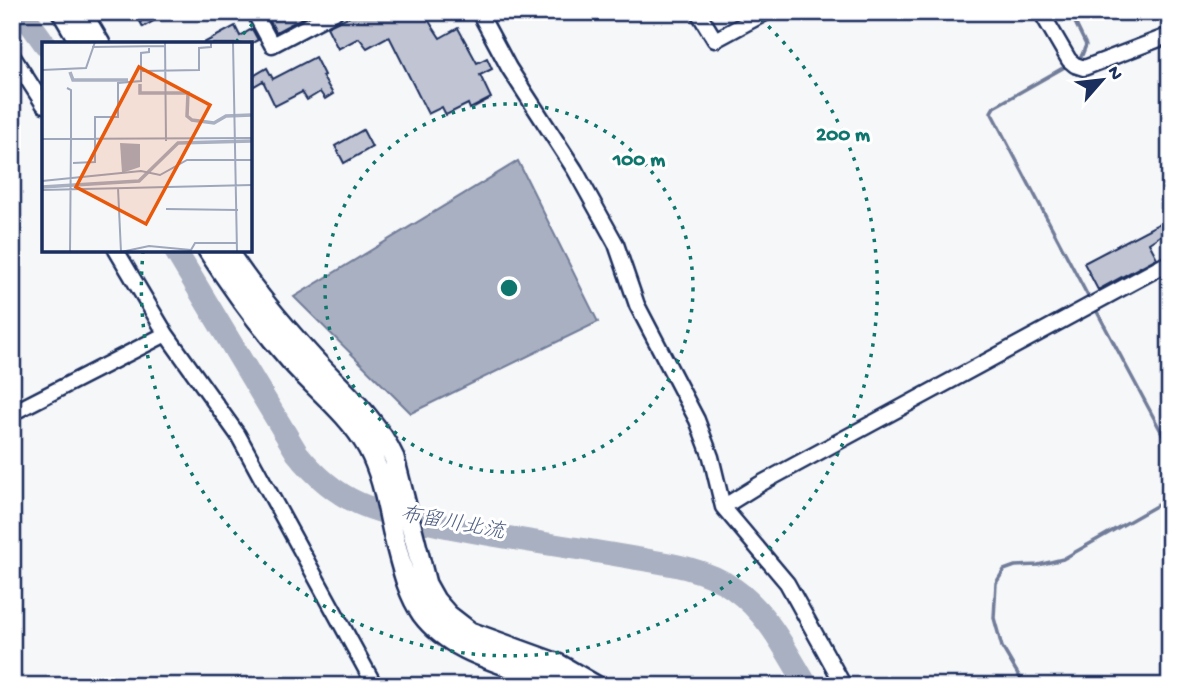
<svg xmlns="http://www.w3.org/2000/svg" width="1182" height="698" font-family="'Gochi Hand','Klee One',sans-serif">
  <rect width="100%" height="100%" fill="#f6f7f9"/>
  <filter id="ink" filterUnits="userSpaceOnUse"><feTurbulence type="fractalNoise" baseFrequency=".0143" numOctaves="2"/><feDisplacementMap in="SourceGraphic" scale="14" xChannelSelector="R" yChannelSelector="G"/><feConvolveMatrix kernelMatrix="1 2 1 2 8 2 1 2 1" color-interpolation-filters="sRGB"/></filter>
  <g filter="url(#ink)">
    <path fill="#a9b0c1" stroke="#707c99" stroke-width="2" d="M518,161L598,322L411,413L294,297Z"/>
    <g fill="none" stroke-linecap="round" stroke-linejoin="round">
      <path stroke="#707c99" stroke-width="3.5" d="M1070,12L1086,45L1082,55L1077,60
        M1070,64L994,107L991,112L1091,302
        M1095,308L1170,448
        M1025,686L1002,647L994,618L996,583L1004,570L1015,566L1038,565L1063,559L1170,498"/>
      <path stroke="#a9b0c1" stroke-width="23" d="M22,12L45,44
        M175,250L297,453C314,474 333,492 358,503C382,514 409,518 435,524C500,538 567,546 634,558C667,563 707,569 734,589C768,613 786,651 807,686"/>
    </g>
    <path fill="#c0c4d3" stroke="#1b2f5e" stroke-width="2" d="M135,12H169L143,27Z
      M265,12H304L306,16L276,32Z
      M358,12H423L440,38L458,28L477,63L487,58L492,69L480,75L491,98L470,109L468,104L446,115L442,107L428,114L389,36L367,48L359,38L338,49L327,27Z
      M235,26L240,36L252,29L258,40L250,44H202Z
      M315,57L324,75L322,76L333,94L325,99L320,92L307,100L302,92L275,106L263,81L254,86L250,78L267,68L273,79Z
      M363,130L372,147L344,163L335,146Z
      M1164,221L1169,230L1149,243L1157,258L1098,290L1084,263Z"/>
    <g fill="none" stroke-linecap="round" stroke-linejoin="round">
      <g stroke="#1b2f5e" stroke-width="19">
        <path id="street" d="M254,12L272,45L335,12
          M479,12L509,68L575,170L616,244L637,305L697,420L711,457L723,507L787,583L844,686
          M698,12L715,40L767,12
          M1041,12L1069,60L1075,65L1084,68L1170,35
          M12,55L44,105
          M116,250L166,334L238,435L375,686
          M12,413L166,334
          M723,507L760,484L1170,262"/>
      </g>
      <g stroke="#1b2f5e" stroke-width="24">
        <path id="secondary" d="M62,12L81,44
          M81,12L100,44
          M208,250C233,289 260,326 291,361C316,389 349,414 368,448C384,477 388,513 396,545C402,568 408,594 422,614C454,657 516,665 562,686
          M227,250C250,287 279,321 308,353C338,387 375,416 394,458L426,584L435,600L448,615L470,632L558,664L596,686"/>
      </g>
      <use href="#street" stroke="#fff" stroke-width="14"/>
      <use href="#secondary" stroke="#fff" stroke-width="19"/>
    </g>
  </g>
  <g fill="none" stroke="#0f766e" stroke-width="3.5" stroke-dasharray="3.5 7">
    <circle cx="509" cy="288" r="184"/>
    <path d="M236 42A368 368 0 0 1 265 12M753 12A368 368 0 1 1 143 253"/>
  </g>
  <g text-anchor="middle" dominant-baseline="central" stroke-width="6" stroke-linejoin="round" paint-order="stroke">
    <g font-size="21" font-style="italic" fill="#4d5c81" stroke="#fff">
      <text transform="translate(452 525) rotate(10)">布留川北流</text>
    </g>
  </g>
  <g transform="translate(42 42)">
    <rect width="210" height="210" fill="#f6f7f9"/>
    <path d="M78,101L98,102V125L80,131Z" fill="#a9b0c1"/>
    <path fill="none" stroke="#a9b0c1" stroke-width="3.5" d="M28,30L31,38H86M98,42V51H146L145,74L150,78L172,81L184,74L210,73M0,145L97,139L136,101L210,99"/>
    <path fill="none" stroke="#9ea7bb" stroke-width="2" d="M123,0L124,99M191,0L195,210M50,5L123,4M0,28L44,26L53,0M100,29L157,28V6L169,5V0M25,46L29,48V97M0,97L210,96M31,121L53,120V75H76V41L99,39V11L107,10V6M0,139L99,129L118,133L145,118H210M76,146L79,210M0,148L210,143M124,167L196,168M28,210L29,97M79,210L107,204L149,208L153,201H195"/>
    <path fill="#e8590c" fill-opacity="0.15" stroke="#e8590c" stroke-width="3.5" d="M97,25L168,63L104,182L34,145Z"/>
    <rect width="210" height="210" fill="none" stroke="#1b2f5e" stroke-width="3.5"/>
  </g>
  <circle cx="509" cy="288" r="10" fill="#0f766e" stroke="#fff" stroke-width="3.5"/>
  <g font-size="21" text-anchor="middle" font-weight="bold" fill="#0f766e" stroke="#fff" stroke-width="6" stroke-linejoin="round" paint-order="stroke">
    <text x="843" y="140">200 m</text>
    <text x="639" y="165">100 m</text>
  </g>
  <rect width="1182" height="698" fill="none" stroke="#fff" stroke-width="42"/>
  <rect x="21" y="21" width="1140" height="656" fill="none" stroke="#1b2f5e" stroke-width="2.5" filter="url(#ink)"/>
  <g transform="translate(1102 80) rotate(62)" stroke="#ffffff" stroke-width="5" paint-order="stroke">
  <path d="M0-5L12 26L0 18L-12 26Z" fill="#1b2f5e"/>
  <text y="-10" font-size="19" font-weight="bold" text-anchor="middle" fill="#1b2f5e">N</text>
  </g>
</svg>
